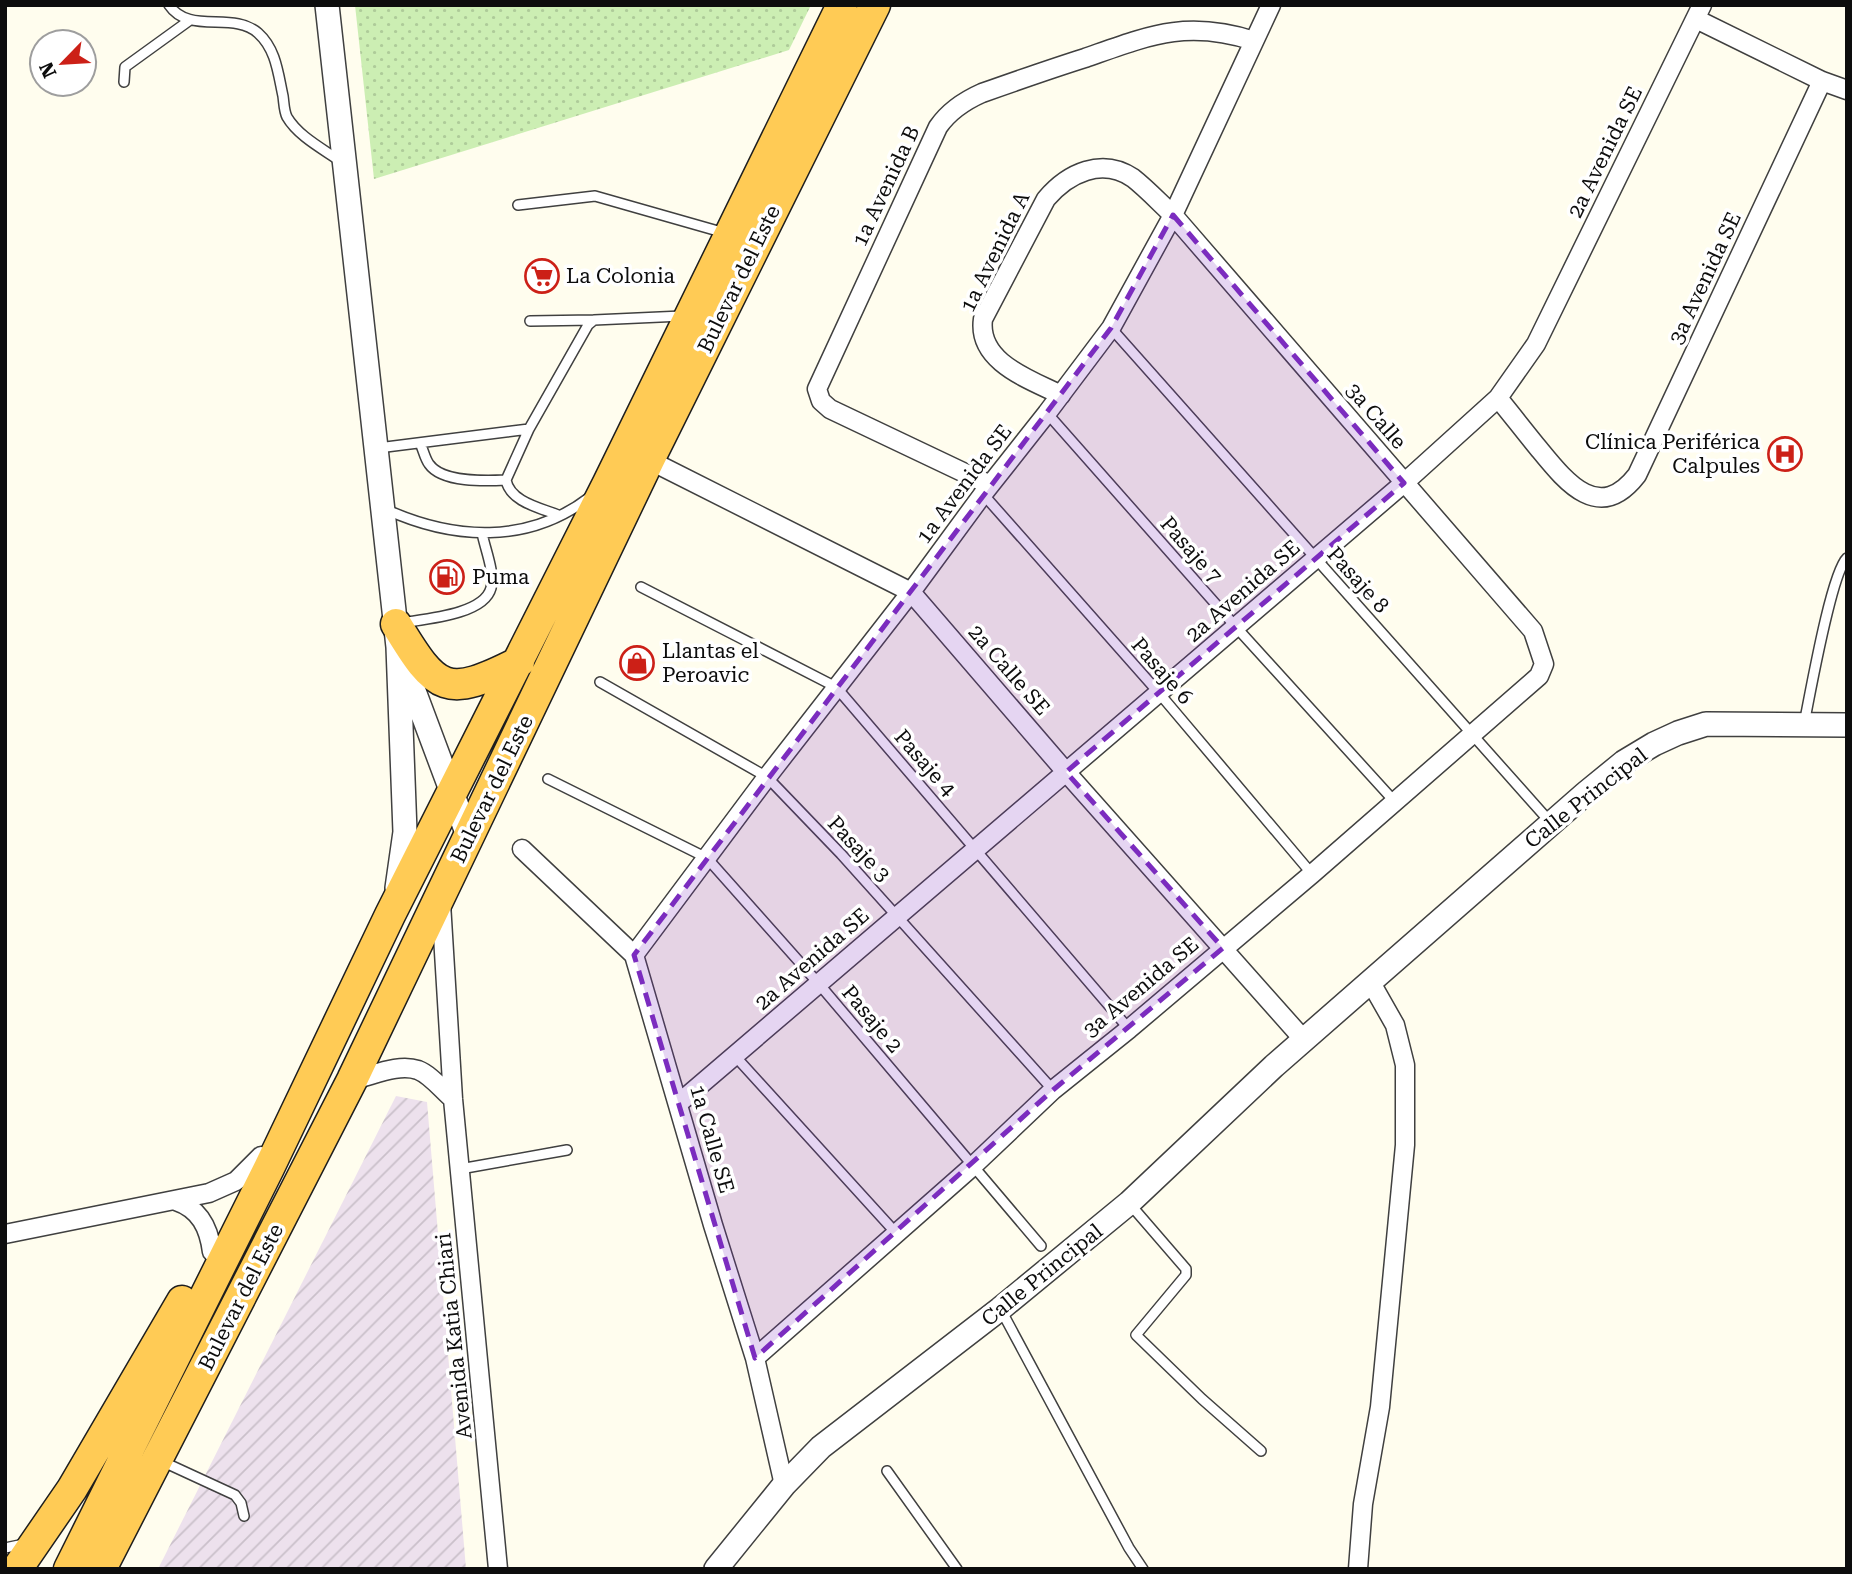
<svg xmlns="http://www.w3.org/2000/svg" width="1852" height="1574" font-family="'Roboto Serif',serif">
  <defs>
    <pattern id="industrial-furrows" width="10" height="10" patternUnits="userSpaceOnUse" patternTransform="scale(1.75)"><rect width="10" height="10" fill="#ede1ed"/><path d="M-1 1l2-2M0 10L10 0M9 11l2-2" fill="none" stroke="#cac0ca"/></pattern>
    <pattern id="grass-dots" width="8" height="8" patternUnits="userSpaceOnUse" patternTransform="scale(1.75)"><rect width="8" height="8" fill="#cceeb3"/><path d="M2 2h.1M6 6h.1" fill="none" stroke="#aecb99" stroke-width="1.8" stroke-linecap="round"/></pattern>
  </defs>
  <rect width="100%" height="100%" fill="#fffdee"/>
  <path fill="url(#industrial-furrows)" d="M396,1096L427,1102L466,1569H158Z"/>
  <path fill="url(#grass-dots)" d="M355,5H811L789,50L374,179Z"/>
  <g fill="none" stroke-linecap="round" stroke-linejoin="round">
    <g stroke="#404040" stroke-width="12">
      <path id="service" d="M169,5C189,35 233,11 258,33C276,49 278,73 283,96C284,103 284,111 287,117C298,136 323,149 340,161
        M124,82L125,67L190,20
        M518,205L595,196L725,233
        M530,321L594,320
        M1111,328L1551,823
        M1047,413L1236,627L1395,802
        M420,443C423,449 425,459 429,464C442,483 486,481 506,480
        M378,448L529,429
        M983,494L1159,693L1312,874
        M385,509C453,540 528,545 590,497
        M558,515C541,508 510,502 506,480L529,429L588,325L594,320L682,316
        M641,587L836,687L1129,1029
        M401,623C424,619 484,615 491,588C495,572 485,549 482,533
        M600,682L767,777L841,854L1053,1090
        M1804,724C1810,695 1831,573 1847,558
        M548,779L707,858L819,984L1041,1246
        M735,1056L896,1233
        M460,1169L567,1150
        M1129,1203L1186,1269V1275L1136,1335L1202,1399L1261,1451
        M1001,1310L1129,1548L1143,1569
        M170,1465L235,1495L241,1503L244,1516
        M887,1471L957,1569
        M5,1548L24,1544"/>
    </g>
    <g stroke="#404040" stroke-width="21">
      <path id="minor" d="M1696,19L1822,81L1847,90
        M1498,398C1512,415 1525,432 1539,449C1566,482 1599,524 1637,475L1822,81
        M649,460L911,592L1066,772L1304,1040
        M990,485L830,409L821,401L817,389L938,127C949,111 964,101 982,93C1016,81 1050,69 1085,58C1148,36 1186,19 1254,41
        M522,849L634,955L713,1225L755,1358L784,1485
        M441,903L453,1099L498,1569
        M634,955L767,777L911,592L983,494L1047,413L1111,328L1173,215L1271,5
        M352,1080C372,1076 398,1063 418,1070C431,1075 442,1090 453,1099
        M679,1103L1404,483L1498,398L1536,344L1702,5
        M176,1201C200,1209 209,1228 212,1252
        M5,1234L209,1193L236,1181L261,1156
        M755,1358L974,1165L1053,1090L1129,1029L1312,874L1539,676L1544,664L1533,631L1173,215C1160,203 1147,189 1133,178C1102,157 1068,173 1046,199L983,319C977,362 1029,379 1061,395
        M1358,1569L1363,1504L1380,1407L1405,1145V1065L1395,1025L1370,981"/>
    </g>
    <g stroke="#404040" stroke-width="26">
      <path id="tertiary" d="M327,5L398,647L405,832L397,888
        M405,667L469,838
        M716,1569L784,1485L821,1447L1000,1309L1129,1203L1274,1066L1586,793L1624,762L1654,744L1678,733L1706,724L1847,725"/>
    </g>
    <g stroke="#1e1e1e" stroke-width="33">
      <path id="trunk" d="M396,624C437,692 446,699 519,662
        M17,1569L72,1489L182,1301
        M69,1569L269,1168L390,915L608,483L842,5
        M101,1569L352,1080L649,460L875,5"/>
    </g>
    <use href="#service" stroke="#fff" stroke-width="9"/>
    <use href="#minor" stroke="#fff" stroke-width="18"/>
    <use href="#tertiary" stroke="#fff" stroke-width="23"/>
    <use href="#trunk" stroke="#ffcb55" stroke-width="30"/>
  </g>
  <path fill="#7b2cbf" fill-opacity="0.2" stroke="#7b2cbf" stroke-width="5" stroke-dasharray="14 9" stroke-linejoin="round" d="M1173,215L1404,483L1066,772L1223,948L1053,1090L755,1358L634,955L1111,328Z"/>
  <defs>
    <g id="supermarket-ring" transform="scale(1.75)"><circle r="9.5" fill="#fff" stroke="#cc2017" stroke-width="1.5"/><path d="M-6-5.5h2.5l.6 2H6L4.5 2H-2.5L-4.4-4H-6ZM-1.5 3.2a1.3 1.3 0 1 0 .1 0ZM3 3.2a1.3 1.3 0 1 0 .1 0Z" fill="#cc2017"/></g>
    <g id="hospital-ring" transform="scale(1.75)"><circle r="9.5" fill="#fff" stroke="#cc2017" stroke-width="1.5"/><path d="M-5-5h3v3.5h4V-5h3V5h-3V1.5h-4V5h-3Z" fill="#cc2017"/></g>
    <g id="fuel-ring" transform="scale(1.75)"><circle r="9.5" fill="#fff" stroke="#cc2017" stroke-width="1.5"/><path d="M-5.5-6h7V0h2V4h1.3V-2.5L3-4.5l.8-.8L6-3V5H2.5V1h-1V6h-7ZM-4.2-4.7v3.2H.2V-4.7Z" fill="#cc2017"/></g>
    <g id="shop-ring" transform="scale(1.75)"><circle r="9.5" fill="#fff" stroke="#cc2017" stroke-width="1.5"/><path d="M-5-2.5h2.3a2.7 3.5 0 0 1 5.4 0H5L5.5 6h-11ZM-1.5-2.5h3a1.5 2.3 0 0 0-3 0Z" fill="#cc2017"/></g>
  </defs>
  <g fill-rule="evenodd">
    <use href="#supermarket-ring" x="542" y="276"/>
    <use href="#hospital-ring" x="1785" y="454"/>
    <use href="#fuel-ring" x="447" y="577"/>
    <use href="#shop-ring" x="637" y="663"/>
  </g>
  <g text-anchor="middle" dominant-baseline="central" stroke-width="7" stroke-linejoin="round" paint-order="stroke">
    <g font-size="21" fill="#0d0d0d" stroke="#fff">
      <text transform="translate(1605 152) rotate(-64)">2a Avenida SE</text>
      <text transform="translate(886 186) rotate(-65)">1a Avenida B</text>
      <text transform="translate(995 252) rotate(-64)">1a Avenida A</text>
      <text transform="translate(1705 278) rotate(-65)">3a Avenida SE</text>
      <text transform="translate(739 279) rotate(-64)">Bulevar del Este</text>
      <text transform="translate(1376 416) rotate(49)">3a Calle</text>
      <text transform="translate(964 484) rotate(-53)">1a Avenida SE</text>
      <text transform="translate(1191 550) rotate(49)">Pasaje 7</text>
      <text transform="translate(1358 580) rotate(48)">Pasaje 8</text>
      <text transform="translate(1243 591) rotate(-41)">2a Avenida SE</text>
      <text transform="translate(1009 670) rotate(49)">2a Calle SE</text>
      <text transform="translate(1162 671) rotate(49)">Pasaje 6</text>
      <text transform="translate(925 763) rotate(49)">Pasaje 4</text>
      <text transform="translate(492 789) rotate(-64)">Bulevar del Este</text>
      <text transform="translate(1586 798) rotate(-38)">Calle Principal</text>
      <text transform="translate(859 849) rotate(47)">Pasaje 3</text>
      <text transform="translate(812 959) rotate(-41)">2a Avenida SE</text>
      <text transform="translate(1141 987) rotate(-40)">3a Avenida SE</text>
      <text transform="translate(872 1019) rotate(50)">Pasaje 2</text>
      <text transform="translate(712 1139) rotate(74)">1a Calle SE</text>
      <text transform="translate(1042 1275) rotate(-39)">Calle Principal</text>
      <text transform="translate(241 1297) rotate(-63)">Bulevar del Este</text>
      <text transform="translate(454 1336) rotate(-96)">Avenida Katia Chiari</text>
    </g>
    <g font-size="21" fill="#0d0d0d" stroke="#fff" text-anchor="start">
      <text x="566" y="276">La Colonia</text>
      <text x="1760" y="442" text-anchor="end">Clínica Periférica<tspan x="1760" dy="24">Calpules</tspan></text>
      <text x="472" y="577">Puma</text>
      <text x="662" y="651">Llantas el<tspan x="662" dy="24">Peroavic</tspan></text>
    </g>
  </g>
  <rect width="1852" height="1574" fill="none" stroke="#0d0d0d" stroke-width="14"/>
  <g transform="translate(63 63) rotate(245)"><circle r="33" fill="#ffffff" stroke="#9e9e9e" stroke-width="2"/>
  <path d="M0-5L12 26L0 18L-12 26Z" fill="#cc2017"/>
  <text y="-10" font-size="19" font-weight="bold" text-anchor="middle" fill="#0d0d0d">N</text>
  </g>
</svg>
